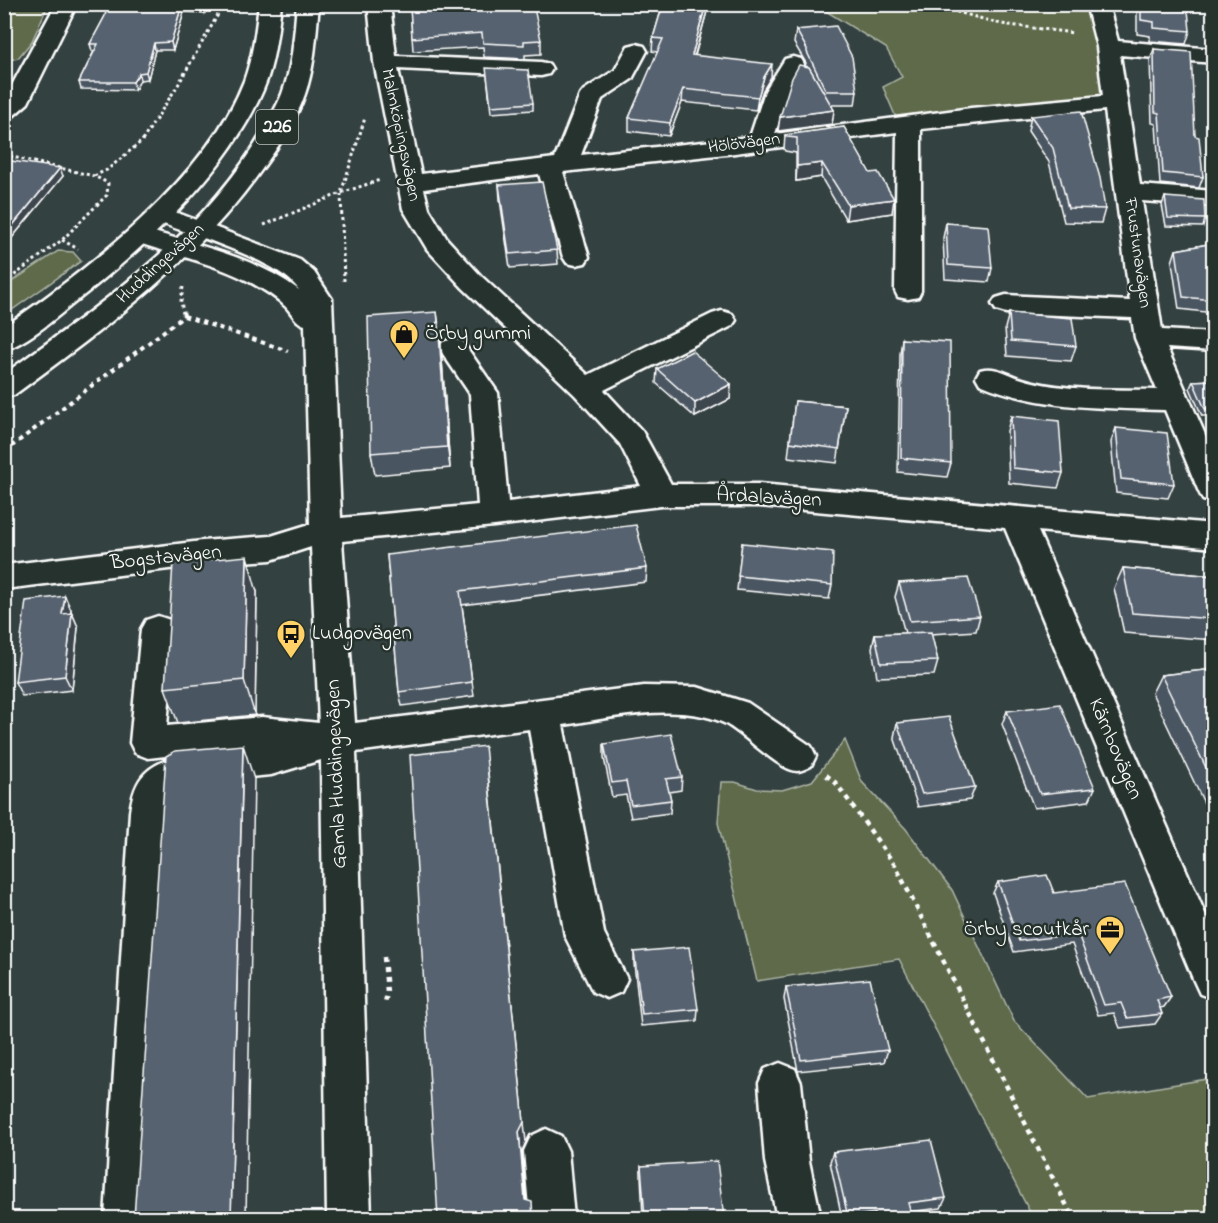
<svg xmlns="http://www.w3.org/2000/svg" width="1218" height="1223" font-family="'Indie Flower',sans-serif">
  <rect width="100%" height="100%" fill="#344141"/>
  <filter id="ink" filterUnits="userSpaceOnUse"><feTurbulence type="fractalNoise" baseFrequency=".0167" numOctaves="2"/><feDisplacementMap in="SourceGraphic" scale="12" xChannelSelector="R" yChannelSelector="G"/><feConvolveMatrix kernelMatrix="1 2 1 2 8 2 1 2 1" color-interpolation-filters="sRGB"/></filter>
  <g filter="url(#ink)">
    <path fill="#5e6b4c" stroke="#aeb5a6" stroke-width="1.5" d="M5,4L48,5L32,41L18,58L5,61Z
      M816,5H1091L1103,35L1098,63L1105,87L1100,95L1073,101L897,120L883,87L902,77L886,48Z
      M58,251L73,252L81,261L5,315V286Z
      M845,740L862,782L906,829L952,890L1014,1021L1088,1099L1213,1078V1218H1033L899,959L757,981L718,823L721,782H735L757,789L782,790L812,781Z"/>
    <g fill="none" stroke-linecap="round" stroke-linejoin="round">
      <g stroke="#fff" stroke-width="5">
        <path id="minor" d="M56,4H77L28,103L12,117L4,119V100Z
          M368,4H390L396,56L541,62L549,64L552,69L549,74L541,76L398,69L421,174L555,158L580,95L584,90L615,70L628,46L636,44L644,46L647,51L632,79L602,99L581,155L750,137L765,91L785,59L793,57L801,59L804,64L788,91L775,134L971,108L1103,96L1097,47L1086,4H1108L1118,41L1214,49V63L1120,55L1140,185L1214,191V206L1142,201L1162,330L1214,333V351L1167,348L1214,455V503L1203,500L1199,492L1165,410C1102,408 1039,409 980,384L976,377L980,370C995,366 1005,373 1019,378C1062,392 1112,389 1157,390L1135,338L1132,318L1006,313L996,310L992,304L996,298L1006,295L1130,301L1105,110L921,129V291L918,297L908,299L898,297L895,291L897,132L735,153L563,172L589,257L585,263L576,265L567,263L563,257L539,174L424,189L429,209L447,239L481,276L588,375L712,314L722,311L732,314L736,320L732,326L604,390L642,431L671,484H759L1214,524V548L1038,531L1214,934V999L1200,994L1194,981L1005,528L759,506H661L494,526L342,541L355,723L644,686L697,687L748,703L811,746L816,756L811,766C807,768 801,771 797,771C778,770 743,732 724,723C678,702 611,718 563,725L604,933L627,979L621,992L607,998L593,992L565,936L529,729L356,752L371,1218H327L321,760L271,775L188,783C173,789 169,796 166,812L149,1218H105L130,812C135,774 148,766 183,754L148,758L135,753L130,743L141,629L146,620L158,616L170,620L175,629L167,726L262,717L319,723L311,547L271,560L202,565L4,589V565L202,541L271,536L310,524L305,325C296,323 292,313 286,307C275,296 261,288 248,281C211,262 169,254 130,240L126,235L130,230L139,227L148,230C199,246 255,257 299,290C281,260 188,234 153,220L149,215L153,210L162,207L300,260L314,272L332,299L341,518L478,505L470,394L439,348L443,342L453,339L463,342L498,393L508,502L641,486L620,444L575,395L463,288L427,249L403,209L374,62Z
          M780,1063L795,1069L801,1083L809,1161L821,1218H777L765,1161L759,1083L765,1069Z
          M546,1129L561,1136L568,1151L574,1218H530L524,1151L531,1136Z"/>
      </g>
      <g stroke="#fff" stroke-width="5">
        <path id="major" d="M259,4H281C278,30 275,56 267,80C237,163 147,246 79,299C59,315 28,343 4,350V327C88,269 206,179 244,81C253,56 256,30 259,4Z
          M297,4H319C316,34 315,66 305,94C296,121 278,147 262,169C196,262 105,328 14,395L4,397V374C100,305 203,235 263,131C269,119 277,107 282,94C293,66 294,35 297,4Z"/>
      </g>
      <path stroke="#fff" stroke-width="3" stroke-dasharray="3 3" stroke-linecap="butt" d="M909,4L943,8L1001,24L1074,33
        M4,155L94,176L108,183L107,195L62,240L4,283
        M94,176L107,170L142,141L178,85L224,4
        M264,225L341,193L380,180
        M62,240L78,249
        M344,281L341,193L365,118
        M183,287L181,301L183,313"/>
      <path stroke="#fff" stroke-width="4" stroke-dasharray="4.5 4.5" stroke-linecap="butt" d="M184,316L288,351
        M4,452L184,316L183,311"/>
      <path stroke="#fff" stroke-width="4.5" stroke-dasharray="5 5" stroke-linecap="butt" d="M826,775L836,783L895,865L1073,1218
        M384,957L387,992L385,1004"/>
      <use href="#minor" fill="#26332d" fill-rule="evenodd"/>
      <use href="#major" fill="#26332d" fill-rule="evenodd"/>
    </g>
    <path fill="#4a5460" stroke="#fff" stroke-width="1.5" d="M108,4H209L205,13L184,12L173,50H155L148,79L140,80L135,90L81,89L79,82L94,51H92L90,44L105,16Z
      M480,4H531V6Z
      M663,4H709L695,56L771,77L763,90L756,110L682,102L669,136L629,131V118L658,52L652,51L653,38Z
      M1137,4H1172L1173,9L1190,31L1186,44L1150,41V36L1137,34Z
      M410,6L541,40V54L525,55V59L484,57L483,47L413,51Z
      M796,30L857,91L855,105H831L834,110L832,124L778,131L805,66L806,63L794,43Z
      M1154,49L1195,136L1203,177L1199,188L1160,184L1156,124L1152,123L1150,60Z
      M487,76L533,103V110L491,113Z
      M1031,116L1105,209L1101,223L1064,222L1049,162L1028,131Z
      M844,127L892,213L846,220L821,177L796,181V153L785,151L784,149L785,135Z
      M4,160L63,176L11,239L4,238Z
      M499,185L557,250L558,264L510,268L500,200Z
      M1165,197L1205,219L1203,227L1166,226L1162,205Z
      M946,223L992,268L989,282L945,279L943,238Z
      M1214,243V313L1179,309L1172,262L1176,250Z
      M1009,313L1076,346L1071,361L1007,356L1005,328Z
      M440,333L450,468L375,475L371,453Z
      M902,339L951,463L947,477L898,472L900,354Z
      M657,369L731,384L730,399L695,417L656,383Z
      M1214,380V416H1202L1190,388L1193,381Z
      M795,401L846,406L837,463L788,457Z
      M1011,416L1063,473L1058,488L1009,483L1007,431Z
      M1116,428L1174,484L1168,498L1116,493L1111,442Z
      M742,543L832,585L829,599L737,590Z
      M387,555L647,568L646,582L462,605L474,696L402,706L399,692Z
      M1123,568L1214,576V640L1124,633L1114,588Z
      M899,583L980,616L976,631L931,634L938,661L934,675L877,677L872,648L875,634L905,633L895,597Z
      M257,592L255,715L178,723L165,688Z
      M71,610V613H72L78,627L72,690L22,696L15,682Z
      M1214,669V801L1204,803L1152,693L1161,675Z
      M1007,711L1095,788L1089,801L1034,808L1002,724Z
      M897,723L975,787L970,800L918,807L894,737Z
      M604,744L682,777L681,790L669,792L671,800L670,813L631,818L626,795L612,797L604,758Z
      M998,882L1054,893L1171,997L1164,1007L1160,1008L1162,1014L1155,1024L1120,1028L1114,1013L1098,1015L1072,944L1014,952L993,893Z
      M634,952L698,1009L697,1021L641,1026L634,964Z
      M786,987L888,1050L884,1062L798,1071L784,999Z
      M833,1152L946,1198L941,1208L910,1212L912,1218H842L830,1162Z
      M641,1166L724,1218H643L641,1176Z"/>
    <path fill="#3c454e" stroke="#fff" stroke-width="1.5" d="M204,4H209L205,13L204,6Z
      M706,4H709L691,68L692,55Z
      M182,5L184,12L173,50L171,42Z
      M154,43L155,50L148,79L146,72Z
      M772,64L771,77L763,90L756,110L758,97L764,77Z
      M139,73L140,80L135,90L133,82Z
      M683,89L682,102L669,136L670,123Z
      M834,110L832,124L778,131L780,117Z
      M822,163L821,177L796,181L797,166Z
      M60,168L63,176L11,239L8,231Z
      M894,199L892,213L846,220L848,205Z
      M437,312L440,333L450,468L434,327Z
      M731,384L730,399L695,417V403Z
      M247,556L257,592L255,715L244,680Z
      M65,596L71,610L69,628L62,614Z
      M72,613L78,627L72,690L65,676Z
      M243,745L254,779L246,1218H231Z
      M488,772L526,1142L522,1151L528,1218L525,1200Z"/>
    <path fill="#566270" stroke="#fff" stroke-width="1.5" d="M108,4H204V6L182,5L171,42L154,43L146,72L139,73L133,82H79L98,44H90L105,16Z
      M663,4H706L692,55L772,64L764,77L758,97L683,89L670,123L629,118L663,39L653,38Z
      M1141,4H1172L1173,9L1188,10L1190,31L1154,28V22L1141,20Z
      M410,6L534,8L541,40L524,41V45L483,43L482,33L412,38Z
      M836,26L852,57L857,91H826L807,52V49L796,30Z
      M1154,49L1191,52L1195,136L1199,137L1203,177L1163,173L1159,113L1155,112Z
      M799,65L809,67L834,110L780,117L792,78Z
      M486,68L528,70L533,103L491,106Z
      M1081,111L1100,178L1105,209L1068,208L1053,148L1031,116Z
      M844,127L870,173L878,172L894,199L848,205L822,163L797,166V138L787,137L785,135Z
      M4,160L60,168L8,231H4Z
      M542,182L557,250L509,254L499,185Z
      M1165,197L1204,200L1205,219L1168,218Z
      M946,223L988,226L992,268L948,265Z
      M1214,243V300L1183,297L1176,250Z
      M437,312L438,321L434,327L439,334L447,447L371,453L368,317Z
      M1009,313L1072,318L1076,346L1011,341Z
      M902,339L950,342L951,463L901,458Z
      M692,351L731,384L695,403L657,369Z
      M1214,380V409H1205L1193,381Z
      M795,401L846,406L839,449L790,442Z
      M1011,416L1059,421L1063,473L1013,468Z
      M1116,428L1167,433L1174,484L1121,479Z
      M636,525L647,568L460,591L472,682L399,692L387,555Z
      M742,543L833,552L832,585L738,576Z
      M247,556L244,680L165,688L173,563Z
      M1123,568L1214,576V619L1132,613Z
      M968,578L980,616L910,621L899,583Z
      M65,596L62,614L72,613L65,676L15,682L26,601Z
      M931,632L938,661L881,663L875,634Z
      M1214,669V784L1161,675Z
      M1060,704L1095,788L1040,794L1007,711Z
      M949,717L975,787L922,794L897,723Z
      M671,734L682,777L666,779L671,800L631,805L626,781L612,783L604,744Z
      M243,745L231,1218H134L166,756L175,751Z
      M485,746L524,1122L519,1132L525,1200L532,1202L533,1218H438L410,755Z
      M1047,875L1054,893L1125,884L1171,997L1157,1000L1162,1014L1127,1018L1121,1003L1104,1005L1078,934L1019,941L998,882Z
      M689,947L698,1009L642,1014L634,952Z
      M870,979L888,1050L801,1060L786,987Z
      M931,1140L946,1198L908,1203L912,1218H876L875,1213L848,1217L833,1152Z
      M717,1161L724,1218H645L641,1166Z"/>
  </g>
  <defs>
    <g id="shop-pin" transform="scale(1.5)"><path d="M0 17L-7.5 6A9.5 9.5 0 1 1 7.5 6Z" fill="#ffd166" stroke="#26332d"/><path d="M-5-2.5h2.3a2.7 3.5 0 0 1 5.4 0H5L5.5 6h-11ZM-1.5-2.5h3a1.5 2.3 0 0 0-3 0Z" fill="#111"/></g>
    <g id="bus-pin" transform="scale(1.5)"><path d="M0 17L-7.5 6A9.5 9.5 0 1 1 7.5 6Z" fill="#ffd166" stroke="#26332d"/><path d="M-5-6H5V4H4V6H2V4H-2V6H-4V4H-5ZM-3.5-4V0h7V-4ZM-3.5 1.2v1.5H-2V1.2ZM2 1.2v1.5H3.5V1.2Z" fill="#111"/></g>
    <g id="office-pin" transform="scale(1.5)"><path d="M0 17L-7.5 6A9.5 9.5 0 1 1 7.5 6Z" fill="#ffd166" stroke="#26332d"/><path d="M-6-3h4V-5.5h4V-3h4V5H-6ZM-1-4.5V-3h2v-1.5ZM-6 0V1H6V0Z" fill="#111"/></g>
  </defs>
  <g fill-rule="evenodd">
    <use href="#shop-pin" x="404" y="334"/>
    <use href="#bus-pin" x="291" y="634"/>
    <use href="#office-pin" x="1110" y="930"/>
  </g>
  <g text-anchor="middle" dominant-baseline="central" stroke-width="5" stroke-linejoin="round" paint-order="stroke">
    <g font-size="18" fill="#fff" stroke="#26332d">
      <text transform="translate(400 135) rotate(78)">Malmköpingsvägen</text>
      <text transform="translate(744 144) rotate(-7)">Hölövägen</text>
      <text transform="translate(1137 253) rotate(82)">Frustunavägen</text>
      <text transform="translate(161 264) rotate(-42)">Huddingevägen</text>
    </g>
    <rect fill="#26332d" stroke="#bec2c0" stroke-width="1.5" x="256" y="110" width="42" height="34" rx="4.5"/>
    <g font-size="20" font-weight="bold" fill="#fff">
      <text x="277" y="127">226</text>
    </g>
    <g font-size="21" fill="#fff" stroke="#26332d" text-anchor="start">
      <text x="425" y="334">Örby gummi</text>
      <text x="312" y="634">Ludgovägen</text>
      <text x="1089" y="930" text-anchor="end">Örby scoutkår</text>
    </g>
    <g font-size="21" fill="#fff" stroke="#26332d">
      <text transform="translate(769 498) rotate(3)">Årdalavägen</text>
      <text transform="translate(166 558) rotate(-6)">Bogstavägen</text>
      <text transform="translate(1115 749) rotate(67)">Kärnbovägen</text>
      <text transform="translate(337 774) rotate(-92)">Gamla Huddingevägen</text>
    </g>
  </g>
  <rect width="1218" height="1223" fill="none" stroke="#26332d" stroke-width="24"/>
  <rect x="12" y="12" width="1194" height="1199" fill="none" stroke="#fff" stroke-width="2" filter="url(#ink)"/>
</svg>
